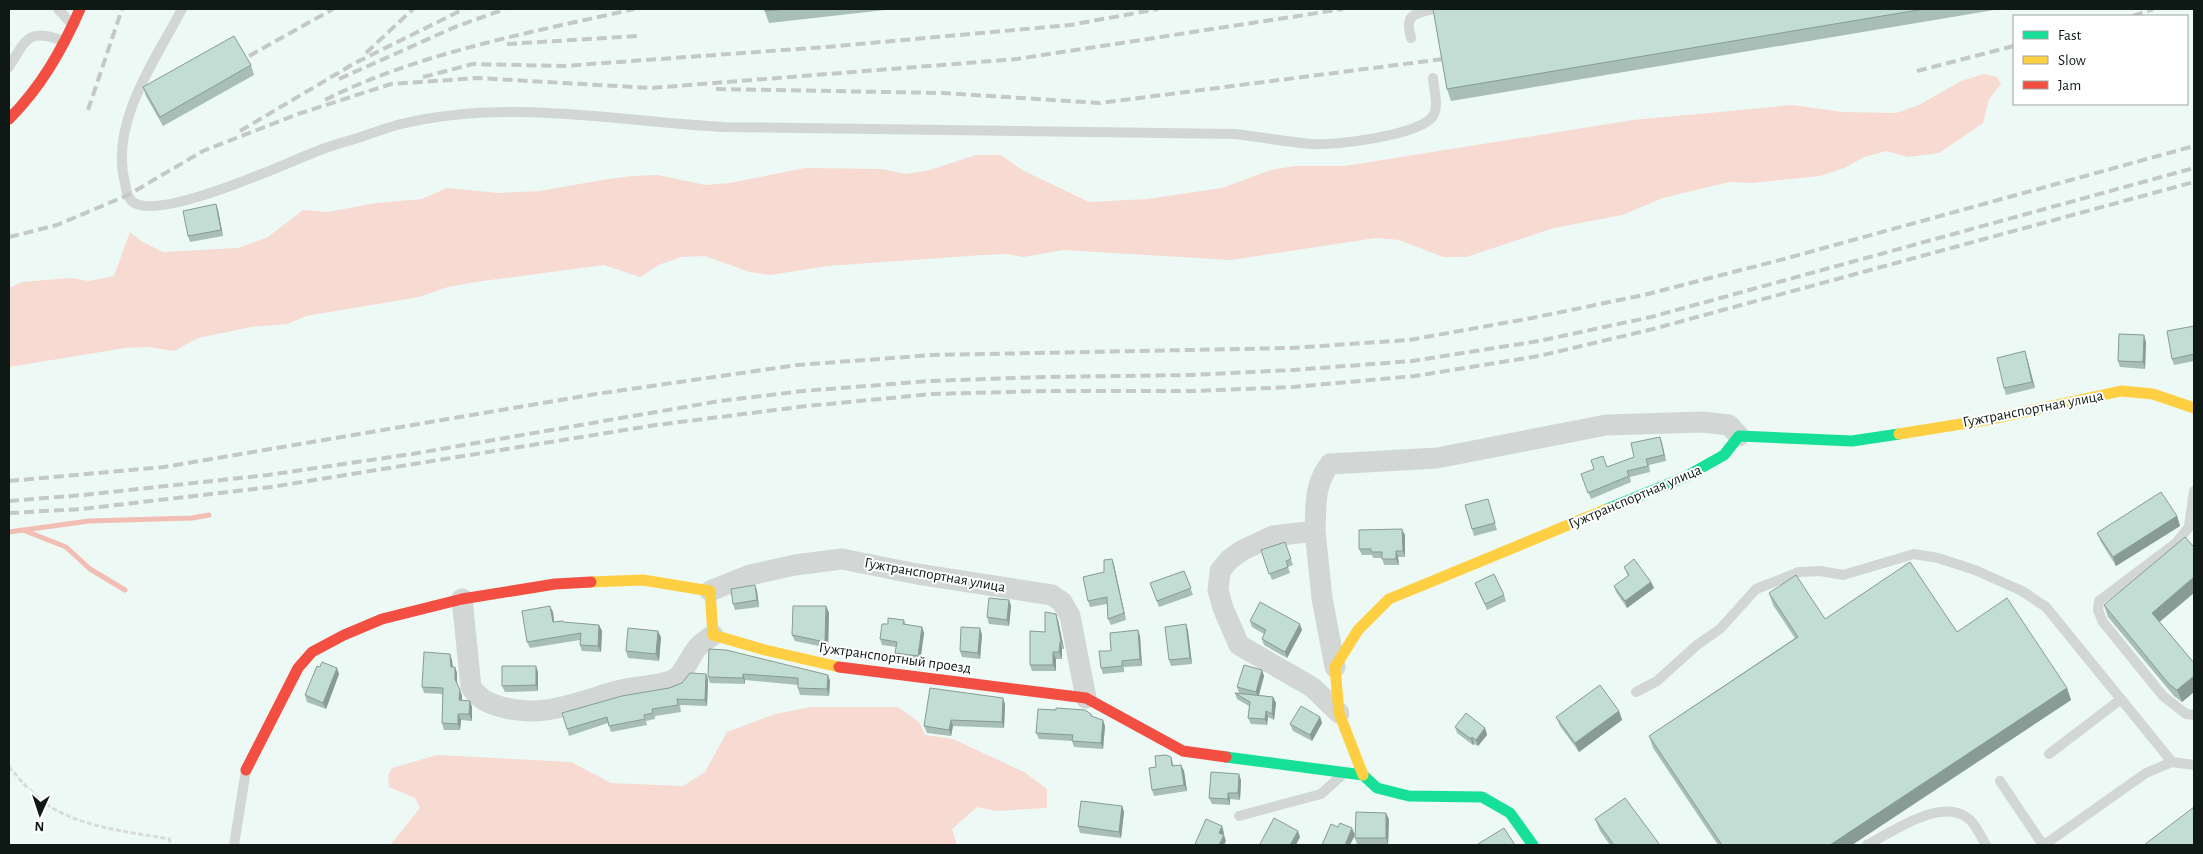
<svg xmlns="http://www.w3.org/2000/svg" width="2203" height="854" font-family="'Alegreya Sans',sans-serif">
  <rect width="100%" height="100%" fill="#edf9f4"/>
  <path fill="#f7dad2" d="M1984,74L1997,77L2001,84L1989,99L1983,123L1939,153L1908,157L1886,151L1864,157L1844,168L1820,176L1752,183L1729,182L1663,198L1622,215L1554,228L1466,257H1443L1399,240L1376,238L1231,260L1063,250L1023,257L1007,254L983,255L827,266L770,275L750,272L705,256L682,257L661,264L640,277L604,265L475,282L448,287L419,297L306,316L287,324L251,327L198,338L174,351L148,347L125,348L9,367V288L22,282L70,278L89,281L114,276L130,232L141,241L163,252L238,248L268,237L303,210L327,212L376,203L422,199L447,188L498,193L540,191L608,179L633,176L658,175L705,185L730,183L805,168L882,169L906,174L930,170L976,155H1001L1022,170L1089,202L1147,199L1222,188L1271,170L1295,166H1345L1633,120L1792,105L1843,112L1896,113L1919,105L1961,81Z
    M811,707H898L919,722L925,735L953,739L1024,772L1047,789V808L996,811L977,807L952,829L957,845H390L420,808L415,798L389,787L388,776L392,768L437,755L571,762L611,783L683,786L705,772L727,732L775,714Z"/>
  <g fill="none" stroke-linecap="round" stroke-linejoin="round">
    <path stroke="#f2beb4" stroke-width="5" d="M23,530L66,547L90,569L125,590
      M9,532L89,521L192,518L209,515"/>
    <path stroke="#d8dbda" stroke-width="3" stroke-dasharray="5 2.5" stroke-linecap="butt" d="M9,767C22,782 36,799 54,809C88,828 130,832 169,839L171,845"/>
    <path stroke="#d2d7d5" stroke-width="10" d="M58,9L71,23
      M182,9C156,59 109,123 125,183C126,189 127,198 133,202C159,222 284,164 315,152C329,146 344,142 358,138C372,133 386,128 401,124C506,98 617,121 723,127L1235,134C1261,137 1286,142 1312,144C1334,146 1421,135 1433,116C1439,106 1434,90 1433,78
      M1411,38C1404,14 1414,14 1434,9
      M9,67C27,38 28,28 64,41
      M2194,521L2176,543L2099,601L2098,610L2103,622L2163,696L2186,714L2194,715
      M2189,526L2194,491
      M1636,692L1657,681L1697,645L1720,629L1756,589L1799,572L1820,571L1843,575L1914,554L1938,558L1975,570L2022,591L2046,607L2172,762
      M2049,754L2120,700
      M2000,781L2043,845
      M1239,816L1321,794L1341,776
      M234,845L246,770
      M1867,845C1892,832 1942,796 1969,819C1976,825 1981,837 1986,845
      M2044,845L2146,773L2172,762L2194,765"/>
    <path stroke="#d2d7d5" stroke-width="21" d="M1315,531C1316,506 1314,484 1330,464L1437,458L1606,425L1702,422L1729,425L1739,436
      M710,591L750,575L795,565L842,559L917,574L1052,595L1062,602L1070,616L1086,698
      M462,599L471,687C478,698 486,702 498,706C543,720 578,701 621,690C636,686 661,686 673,680C685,674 689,657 698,647C702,642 708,639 713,635
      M1335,667L1322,598L1315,531L1273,536L1243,550L1230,559L1220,571L1218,590L1223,608L1239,645L1312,687L1339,713"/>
    <path stroke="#16e098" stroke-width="11" d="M1607,509L1685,477L1724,455L1739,436L1852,441L1899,434
      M1226,757L1363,775L1377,788L1409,796L1482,797L1510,813L1533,845"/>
    <path stroke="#ffcf43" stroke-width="11" d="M1899,434L1992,419L2121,391L2153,394L2194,408
      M591,582L643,580L710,591L713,635L765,650L839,667
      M1363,775L1339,713L1335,667L1358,630L1389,599L1607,509"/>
    <path stroke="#f24e42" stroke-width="11" d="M9,119C41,87 62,50 80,9
      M839,667L1086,698L1183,751L1226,757
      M246,770L298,668L312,652L344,635L382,619L462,599L555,584L591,582"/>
    <path stroke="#c4c8c6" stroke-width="4" stroke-dasharray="10 5" stroke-linecap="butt" d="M2133,16L2153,9
      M507,44L638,36
      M366,53L413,9
      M249,56L333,9
      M1917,71L2014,46
      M423,77L473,64L563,66L826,47L1070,25L1158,9
      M339,79L455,27L505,9
      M716,89L943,93L1100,103L1451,58
      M325,100C417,53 533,32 634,9
      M88,110L122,9
      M240,131L355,63L464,9
      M9,237L57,225L128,195L203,151L298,114L391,84L477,78L651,88L1017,59L1343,9
      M9,481L164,467L596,394L797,365L933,355L1291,348L1409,340L1532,318L1644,295L1784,259L2194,146
      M9,501L83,495L268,475L412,454L720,401L803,391L930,381L1044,377L1192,375L1293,370L1412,361L1539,341L1651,317L2194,168
      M9,513L82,509L271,487L656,425L807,406L932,394L1044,391H1194L1293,387L1415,376L1539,356L1653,329L2194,182"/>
  </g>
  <path fill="#a7bfb6" d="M764,9H894L769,23Z
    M1433,9H2000L1451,101L1447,89Z
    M251,65L254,75L163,126L146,96L143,87Z
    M216,204L218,210L223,236L190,242L188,236Z
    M2194,326V361L2174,365L2172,359Z
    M2146,342L2145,369L2120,367L2118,361Z
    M2027,358L2035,388L2006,395L2004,388Z
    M1660,437L1662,443L1666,461L1649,465L1650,472L1630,477L1631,482L1591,499L1581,474L1607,467L1634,457Z
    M1488,499L1497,530L1474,536L1472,529Z
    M2177,516L2180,526L2116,566L2101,542L2097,533Z
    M1405,535V557H1398L1399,565H1384L1382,558H1373L1372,555H1362L1359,549Z
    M1285,542L1293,565L1288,567L1290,573L1272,580L1261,550Z
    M1112,559L1114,565L1126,620L1111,625L1108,619L1107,604L1090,607L1088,601Z
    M1624,567L1651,582L1654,588L1627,608L1616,592L1614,586L1628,576Z
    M1184,571L1193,595L1159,607L1150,583Z
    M1475,583L1504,595L1506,601L1487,610Z
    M755,585L757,591L759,607L735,610L733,604Z
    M1769,593L1825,619L1957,632L2067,688L2071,700L1852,845H1718L1653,748L1649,736L1795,638L1773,605Z
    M1009,600L1011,606L1009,626L989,624L987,617Z
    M2104,605L2160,622L2194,663V692L2182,702L2174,696L2108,617Z
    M826,606L829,613L828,648L795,641L792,635Z
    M553,612L554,622L599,625L602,631L601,652L582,651L580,645V640L530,648L527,642Z
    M904,620L906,625L922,627L924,633L920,662L898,659L895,653L896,647L882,645L880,639L888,624Z
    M1058,620L1064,649H1062V659H1056V671H1032L1030,665Z
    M1250,621L1302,630L1287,658L1264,645L1262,639L1264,634L1252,627Z
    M1186,624L1188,631L1192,664L1171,666L1169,660Z
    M1138,630L1140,636L1142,666L1124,667V672L1103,674L1101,668L1111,651Z
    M982,635L980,659L962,657L960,651Z
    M661,637L659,661L628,658L626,651Z
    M709,649L828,675L830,681L829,696L800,695L798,688V685L745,680V684L710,683L708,677Z
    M452,660L453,667H455L457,673V684L462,696V700L472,707V721L461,720L460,730H444L442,723L443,694L424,693L422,687Z
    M1262,670L1264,676L1259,695L1273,697L1276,703L1274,720L1268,717L1267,725L1251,724L1248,718L1249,706L1237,699L1235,693L1242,694L1239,693L1237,687Z
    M538,672V691L505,692L502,686Z
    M339,674L326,709L307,702L305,695Z
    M706,674L708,680L707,706L680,705L681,712L655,716V719L646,721L647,725L611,732L608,723L569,736L562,713L669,688Z
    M1005,704L1004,728L953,726L951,736L927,733L924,726Z
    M1619,711L1622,720L1579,752L1560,726L1556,717Z
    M1091,714L1093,717L1105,726L1103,749L1074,747L1072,741L1039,739L1036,733Z
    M1320,717L1322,723L1312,741L1293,731L1290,724Z
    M1455,727L1485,728L1487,735L1478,746L1474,744L1473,745L1457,733Z
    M1171,757L1174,766L1181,765L1184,771L1187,791L1154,796L1152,790L1156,767Z
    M1241,780L1240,800L1230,799V805L1212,804L1209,798Z
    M1122,806L1124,812L1121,838L1080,833L1078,826Z
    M1389,819L1388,845L1357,844L1355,838Z
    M1595,819L1660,845H1610L1600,831Z"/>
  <path fill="#889b94" d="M216,204L218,210L223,236L221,230Z
    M2144,335L2146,342L2145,369L2143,362Z
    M2025,351L2027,358L2035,388L2032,382Z
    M1660,437L1662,443L1666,461L1664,455Z
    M2177,516L2180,526L2116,566L2113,557Z
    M1402,529L1405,535V557L1403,551Z
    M1396,551L1398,557L1399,565L1396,559Z
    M1112,559L1114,565L1126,620L1124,613Z
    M2194,577V593L2156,625L2152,613Z
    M1651,582L1654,588L1627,608L1625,601Z
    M755,585L757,591L759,607L757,600Z
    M1009,600L1011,606L1009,626L1007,620Z
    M550,606L553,612L555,629L553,622Z
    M826,606L829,613L828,648L825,642Z
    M1056,614L1058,620L1064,649L1061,642Z
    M1186,624L1188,631L1192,664L1190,658Z
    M1300,624L1302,630L1287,658L1285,652Z
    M599,625L602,631L601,652L598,646Z
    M922,627L924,633L920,662L918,656Z
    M980,628L982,635L980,659L978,653Z
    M1138,630L1140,636L1142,666L1140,659Z
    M658,631L661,637L659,661L656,654Z
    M1060,642L1062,649V659L1059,652Z
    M1053,652L1056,659V671L1053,665Z
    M450,654L452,660L453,673L451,667Z
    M536,666L538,672V691L536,685Z
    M455,667L457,673V686L455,679Z
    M337,668L339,674L326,709L323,703Z
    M1262,670L1264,676L1258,698L1256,692Z
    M706,674L708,680L707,706L705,700Z
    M743,674L745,680V684L743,678Z
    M828,675L830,681L829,696L827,689Z
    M2194,676V692L2182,702L2177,690Z
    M2067,688L2071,700L1852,845H1830Z
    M460,690L462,696V706L459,700Z
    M1273,697L1276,703L1274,720L1272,714Z
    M1003,698L1005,704L1004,728L1002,722Z
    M470,701L472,707V721L469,714Z
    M1266,711L1268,717L1267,725L1265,719Z
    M1619,711L1622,720L1579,752L1575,743Z
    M458,714L461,720L460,730L458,724Z
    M1320,717L1322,723L1312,741L1310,735Z
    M951,720L953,726L951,736L949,730Z
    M1103,720L1105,726L1103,749L1101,743Z
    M1485,728L1487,735L1478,746L1476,740Z
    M1472,737L1474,744L1473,745L1471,739Z
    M1181,765L1184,771L1187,791L1184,785Z
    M1239,774L1241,780L1240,800L1238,793Z
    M1228,793L1230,799V805L1228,799Z
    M1122,806L1124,812L1121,838L1119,832Z
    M1386,813L1389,819L1388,845L1386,838Z
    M1222,826L1224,833L1221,839L1219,833Z
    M1352,828L1355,835L1350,845H1345Z
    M1298,831L1300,837L1296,845H1290Z
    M1224,835L1226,841L1224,845H1219Z"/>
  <path fill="#c2ded4" stroke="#889b94" d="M764,9H787L765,11Z
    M1433,9H1924L1447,89Z
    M234,36L251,65L160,117L143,87Z
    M216,204L221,230L188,236L183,211Z
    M2194,326V354L2172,359L2167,331Z
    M2119,334L2144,335L2143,362L2118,361Z
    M2025,351L2032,382L2004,388L1997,358Z
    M1660,437L1664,455L1646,459L1648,466L1627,471L1629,476L1588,493L1581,474L1594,469L1591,460L1603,456L1607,467L1634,457L1631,443Z
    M2161,492L2177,516L2113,557L2097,533Z
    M1488,499L1495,523L1472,529L1465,505Z
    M1402,529L1403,551H1396V559H1382V552H1371V549H1359V530Z
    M2185,537L2194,547V577L2152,613L2194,663V676L2177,690L2169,684L2104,605Z
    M1285,542L1291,559L1286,561L1288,567L1269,574L1261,550Z
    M1112,559L1124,613L1108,619L1107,597L1088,601L1083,577L1104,572V560Z
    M1634,559L1651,582L1625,601L1614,586L1629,575L1624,567Z
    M1910,562L1957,632L2007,598L2067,688L1830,845H1722L1649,736L1798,637L1769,593L1796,575L1825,619Z
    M1184,571L1191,588L1157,601L1150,583Z
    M1494,574L1504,595L1485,604L1475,583Z
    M755,585L757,600L733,604L731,589Z
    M989,598L1009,600L1007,620L987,617Z
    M1260,602L1300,624L1285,652L1262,639L1266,630L1250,621Z
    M550,606L553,622L563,621V622L599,625L598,646L580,645L581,633L527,642L522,611Z
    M793,606H826L825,642L792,635Z
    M1045,612L1056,614L1061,642H1060L1059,652H1053V665H1030V631L1045,632Z
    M888,618L904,620L903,624L922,627L918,656L895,653L897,642L880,639L882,624H888Z
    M1186,624L1190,658L1169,660L1165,627Z
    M961,627L980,628L978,653L960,651Z
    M628,628L658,631L656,654L626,651Z
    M1138,630L1140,659L1122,661V666L1101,668L1099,651H1111L1110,633Z
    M709,649L726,650L828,675L827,689L798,688V678L743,674V678L708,677Z
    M424,652L450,654L451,667H455V679L460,690L459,700L470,701L469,714H458V724L442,723L443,688L422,687Z
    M322,662L337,668L323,703L305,695L317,666L320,667Z
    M1244,665L1262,670L1256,692L1237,687Z
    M502,666H536V685L502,686Z
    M690,673L706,674L705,700L677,699L678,705L652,709L653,713L644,715L645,719L609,726L607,717L567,729L562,713L622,696L669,688L682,683Z
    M1600,685L1619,711L1575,743L1556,717Z
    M930,688L1003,698L1002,722L951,720L949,730L924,726Z
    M1235,693L1273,697L1272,714L1266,711L1265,719L1248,718L1250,702Z
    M1301,706L1320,717L1310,735L1290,724Z
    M1056,708L1085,710L1091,714V716L1103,720L1101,743L1072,741L1073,735L1036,733L1038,709L1056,710Z
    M1466,713L1485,728L1476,740L1472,737L1471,739L1455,727Z
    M1166,755L1171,757L1172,766L1181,765L1184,785L1152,790L1149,768L1156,767L1155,756Z
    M1211,772L1239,774L1238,793H1228V799L1209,798Z
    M1625,798L1660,845H1614L1595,819Z
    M1081,801L1122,806L1119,832L1078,826Z
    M2194,807V845H2144Z
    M1356,812L1386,813V838H1355Z
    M1274,818L1298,831L1290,845H1263L1260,844Z
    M1206,819L1222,826L1219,833L1224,835L1219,845H1199L1195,844Z
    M1340,823L1352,828L1345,845H1322L1331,824L1338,827Z
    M1504,828L1515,845H1479L1478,844Z"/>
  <g text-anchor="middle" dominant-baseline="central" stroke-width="4" stroke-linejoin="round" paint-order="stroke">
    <g font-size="15" fill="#0e1915" stroke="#fff">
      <text transform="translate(2033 409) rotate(-11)">Гужтранспортная улица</text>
      <text transform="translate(1635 497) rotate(-23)">Гужтранспортная улица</text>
      <text transform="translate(935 575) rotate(10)">Гужтранспортная улица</text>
      <text transform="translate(895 658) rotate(8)">Гужтранспортный проезд</text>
    </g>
  </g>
  <rect width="2203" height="854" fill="none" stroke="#0e1915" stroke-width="20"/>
  <rect x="2013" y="15" width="175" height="90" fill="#ffffff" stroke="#9fa3a1"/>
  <rect x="2023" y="31" width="25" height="8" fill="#16e098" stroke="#9fa3a1"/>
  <text x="2058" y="40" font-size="15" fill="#0e1915">Fast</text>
  <rect x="2023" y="56" width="25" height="8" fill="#ffcf43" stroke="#9fa3a1"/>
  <text x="2058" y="65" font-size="15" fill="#0e1915">Slow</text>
  <rect x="2023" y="81" width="25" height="8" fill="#f24e42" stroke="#9fa3a1"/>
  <text x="2058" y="90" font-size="15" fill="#0e1915">Jam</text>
  <g transform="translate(40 814) rotate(183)" stroke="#ffffff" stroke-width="4" paint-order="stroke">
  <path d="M0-4L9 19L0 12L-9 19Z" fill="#0e1915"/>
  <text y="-8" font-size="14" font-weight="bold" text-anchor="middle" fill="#0e1915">N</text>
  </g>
</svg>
